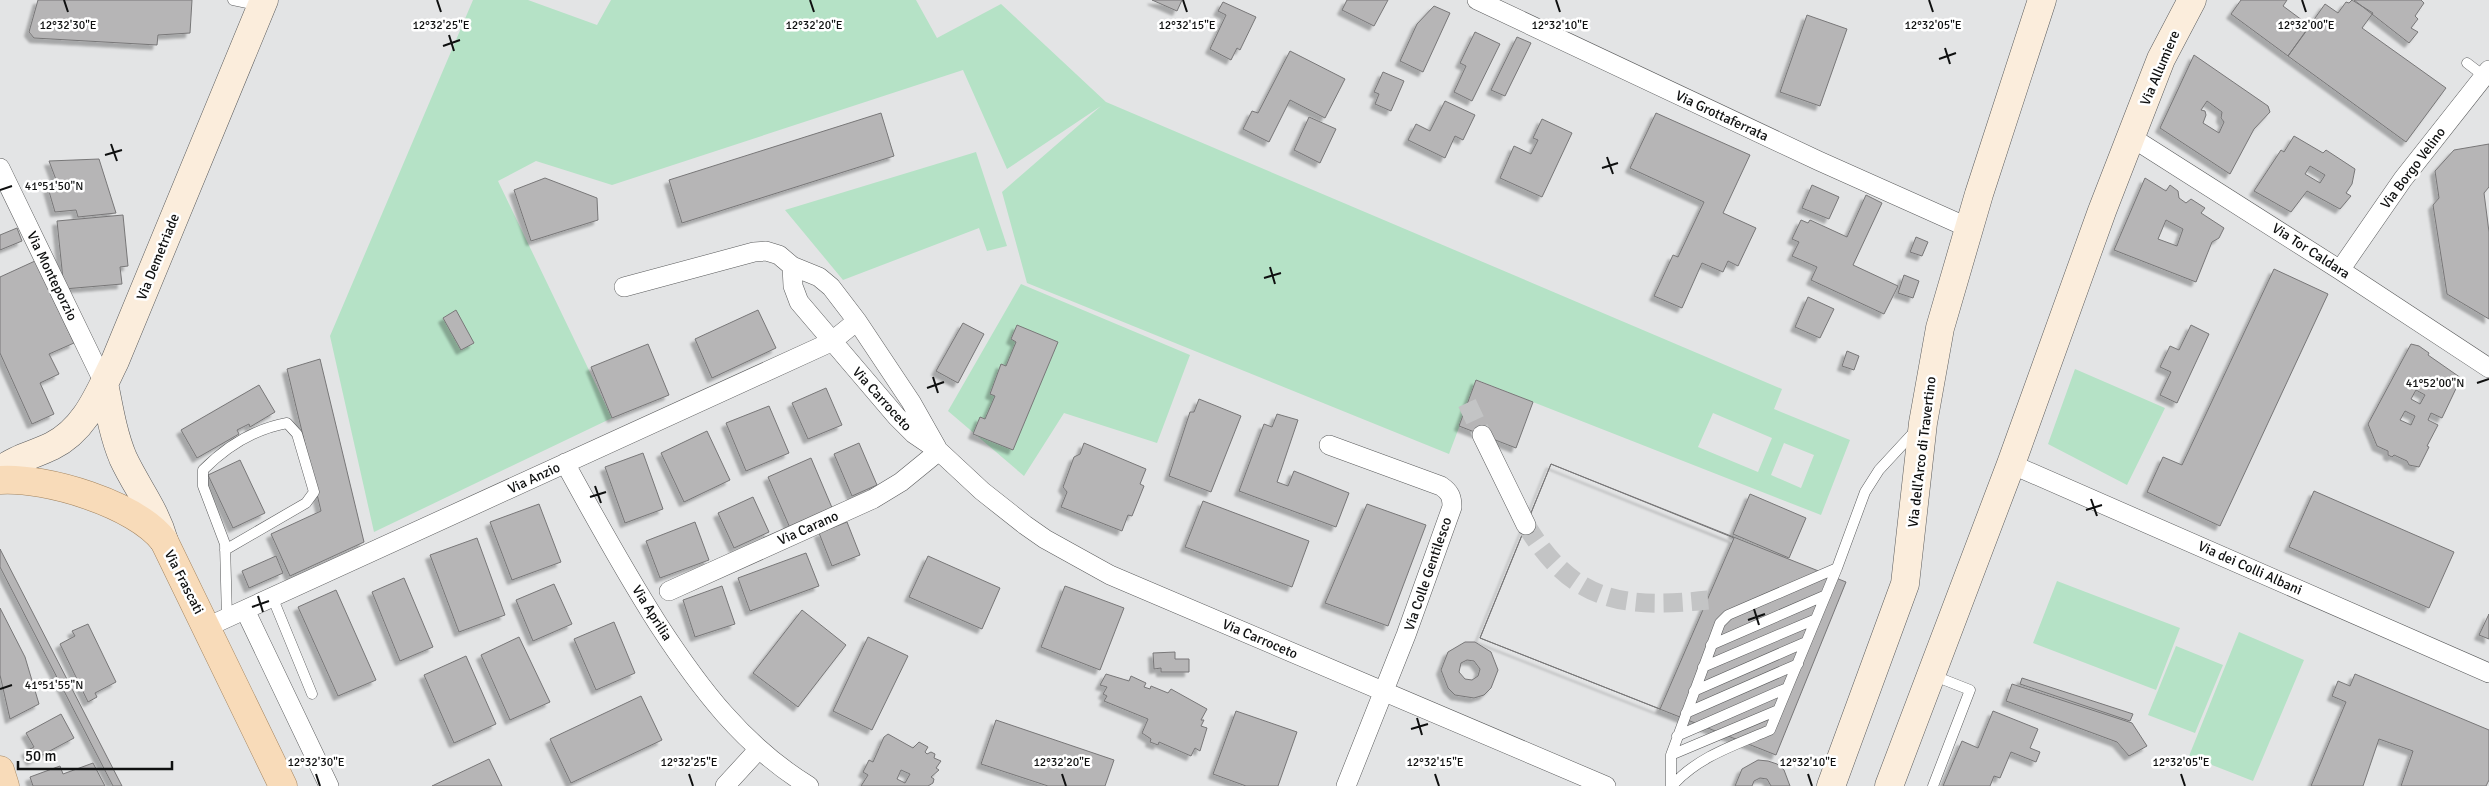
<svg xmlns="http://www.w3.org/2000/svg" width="2489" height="786" font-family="Signika,sans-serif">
  <defs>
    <filter id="shadow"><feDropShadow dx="-4.5" dy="4.5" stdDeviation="1" flood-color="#0004"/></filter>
  </defs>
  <rect width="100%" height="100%" fill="#e3e4e5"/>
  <path fill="#b5e2c6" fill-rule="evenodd" d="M473,0H528L597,25L611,0H916L937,38L1001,4L1106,102L1782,389L1774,409L1850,440L1821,515L1477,380L1449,454L1027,283L1002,192L1101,106L1007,169L963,70L612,185L536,161L498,181L612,418L374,532L330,336ZM1713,413L1772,438L1758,472L1698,447ZM1784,443L1814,455L1801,488L1771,475Z
    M976,152L1007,246L987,251L979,228L843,280L785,210Z
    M1021,284L1190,355L1157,443L1064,413L1024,476L948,411Z
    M2075,369L2165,408L2127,485L2048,444Z
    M2057,581L2180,628L2156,690L2033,643Z
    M2239,632L2304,660L2253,781L2189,756Z
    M2176,646L2223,665L2195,733L2148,715Z"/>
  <path fill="#b6b5b6" stroke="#787778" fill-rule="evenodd" filter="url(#shadow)" d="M38,0H192L190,33L158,35L157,45L34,38L29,32Z
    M1152,0H1182L1177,11Z
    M1347,0H1388L1374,26L1342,10Z
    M2241,0H2287L2283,6L2310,26L2288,56L2231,14Z
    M2352,0L2373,13L2362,28L2446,88L2406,142L2288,56L2325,4L2338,13L2346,2L2349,3Z
    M2354,0H2421L2424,3L2415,16L2418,19L2411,28L2418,32L2409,43Z
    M1223,2L1256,17L1240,50L1237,48L1231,60L1210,49L1226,15L1218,11Z
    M1434,6L1450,13L1423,72L1400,61L1417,24Z
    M1807,15L1847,29L1820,106L1780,92Z
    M1475,32L1500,44L1472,101L1454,92L1466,66L1460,63Z
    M1517,37L1531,43L1505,96L1491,90Z
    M1290,51L1345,79L1325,118L1290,100L1269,142L1243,129L1252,111L1258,113Z
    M2194,55L2268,106L2270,112L2254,129L2230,174L2160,128ZM2207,101L2222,112L2221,118L2224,122L2219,133L2203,123L2206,115L2205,111L2201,110Z
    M1383,72L1404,81L1391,111L1375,104L1379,94L1374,92Z
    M1445,101L1475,115L1463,140L1455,136L1445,158L1408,140L1416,124L1430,131Z
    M881,113L894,156L682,223L669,180Z
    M1656,113L1750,155L1723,213L1756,228L1738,266L1728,261L1723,272L1702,263L1682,308L1654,296L1673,255L1678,257L1704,202L1630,168Z
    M1309,117L1336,129L1320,163L1294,150Z
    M1542,119L1572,133L1542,197L1500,178L1514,146L1531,154L1538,140L1533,138Z
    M2294,136L2323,153L2326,150L2355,169L2352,184L2346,193L2351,196L2340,209L2307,191L2291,212L2254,191L2281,150L2284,152ZM2310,166L2325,175L2320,183L2305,174Z
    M2489,144V187L2484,193L2489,232V319L2447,294L2433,205L2439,198L2435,171L2454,150Z
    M99,159L116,213L78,217L76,210L55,212L48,188L58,185L49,161Z
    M545,178L597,198L598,220L531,241L514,190Z
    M2145,178L2166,191L2170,185L2178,191L2179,198L2186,203L2191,199L2205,208L2201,213L2224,228L2219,238L2212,242L2196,282L2114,250ZM2166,220L2183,229L2177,246L2158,239Z
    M1812,185L1839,197L1829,219L1802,208Z
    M1866,195L1882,203L1853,265L1898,286L1884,314L1811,280L1817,267L1792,256L1799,242L1792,239L1801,220L1808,223L1810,220L1847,237Z
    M123,215L128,266L120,267L122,284L64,289L57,221Z
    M17,228L22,241L0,250V235Z
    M1916,237L1928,242L1922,256L1910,252Z
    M35,261L74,343L49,354L59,374L40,383L54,414L32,424L0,353V277Z
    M2274,269L2328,294L2220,526L2147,492L2163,457L2182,465Z
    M1904,275L1919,281L1913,298L1898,293Z
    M1808,297L1834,309L1820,338L1795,327Z
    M456,310L474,343L461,350L443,318Z
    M758,310L776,348L712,378L695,339Z
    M963,323L984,334L958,383L936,371Z
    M1017,325L1058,342L1013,450L973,434L980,417L985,419L995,396L990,394L1001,364L1006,366L1016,342L1011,339Z
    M2191,325L2209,334L2177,403L2160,395L2171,372L2160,367L2170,346L2179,350Z
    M648,344L669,395L612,418L591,367Z
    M2411,344L2419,346L2429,353L2428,355L2461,378L2442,418L2431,413L2428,420L2438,425L2427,446L2429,447L2419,467L2409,465L2407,461L2394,455L2392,457L2388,455V451L2377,446L2368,424ZM2416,390L2425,395L2420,404L2411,399ZM2405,411L2415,416L2411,425L2400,420Z
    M1847,351L1859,356L1854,370L1842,366Z
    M320,359L364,542L290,576L271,534L321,511L287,369Z
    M1476,380L1533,402L1516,448L1459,426Z
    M259,385L275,412L250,427L249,424L237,430L239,434L197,458L181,430Z
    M826,388L842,425L808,439L792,403Z
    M1199,399L1241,416L1211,492L1169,476L1190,412H1194Z
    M769,406L789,453L746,471L726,423Z
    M1277,414L1298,420L1277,482L1288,486L1294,471L1349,493L1336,527L1239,491L1264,424L1272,427Z
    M707,431L730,480L684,502L661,453Z
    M859,443L877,485L852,496L834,454Z
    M1084,443L1146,469L1140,484L1144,486L1132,516L1128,515L1122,531L1061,507L1067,492L1063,487L1074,457L1080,454Z
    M643,453L663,509L625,523L605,467Z
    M811,458L833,510L790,528L768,477Z
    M240,460L265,513L233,528L208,475Z
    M1551,464L1846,582L1776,755L1480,638Z
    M1551,464L1734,538L1660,709L1480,638Z
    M2314,491L2454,552L2429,608L2289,547Z
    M1750,494L1806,518L1789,558L1733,534Z
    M753,497L769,532L734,548L718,513Z
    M1203,501L1309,541L1292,587L1185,547Z
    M539,504L561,562L512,580L490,522Z
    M1367,504L1426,525L1388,626L1325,603Z
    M695,522L709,560L660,578L646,541Z
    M847,522L860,555L832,566L819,533Z
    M477,538L505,615L459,632L430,555Z
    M0,549L122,786H113L0,567Z
    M806,553L819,586L750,611L738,578Z
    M276,556L283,573L249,588L242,571Z
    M928,556L1000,588L982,629L909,597Z
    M404,578L433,647L400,661L372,592Z
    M554,584L572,624L533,641L516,600Z
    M722,586L735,624L695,637L683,600Z
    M1065,586L1124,608L1100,670L1041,647Z
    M336,590L376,680L338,696L298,607Z
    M0,608L25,657L39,704L10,719L0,675Z
    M802,610L846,645L798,707L753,673Z
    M2489,614V639L2479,635Z
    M614,622L635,673L596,690L574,639Z
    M88,624L116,682L95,693L97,697L88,702L60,644L75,636L72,631Z
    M519,637L550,702L510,720L481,655Z
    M868,637L908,656L872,730L833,711Z
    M1465,642H1475L1491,652L1498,670L1491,688L1484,695L1474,698L1455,695L1448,688L1441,670L1448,652ZM1467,660L1474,661L1480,669L1478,676L1472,680L1465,679L1459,672L1461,663Z
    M1175,652V659H1189V672H1161V668L1154,669L1153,653Z
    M466,656L496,724L454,743L424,675Z
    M1106,674L1129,681L1131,676L1146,683L1144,687L1150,689L1151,686L1168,693L1171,689L1207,709L1201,720H1204L1201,726L1207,728L1200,751L1195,748L1191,756L1159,742L1158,745L1150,742L1151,739L1142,733L1148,719L1104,701L1107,696L1103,694L1107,687L1100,685Z
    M2355,674L2489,730V780L2486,786H2401L2413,751L2379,739L2363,786H2311L2346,702L2332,696L2338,681L2350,686Z
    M2022,678L2133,714L2130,721L2020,684Z
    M2012,684L2132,723L2147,746L2129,756L2117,742L2006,701Z
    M641,696L662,740L571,783L550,739Z
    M1236,711L1297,732L1278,786H1246L1213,774Z
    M1993,711L2038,729L2030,748L2040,752L2036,762L2011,752L2000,778L1994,776L1990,786H1943L1962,741L1978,748Z
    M61,714L74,738L31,761L26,751L34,747L26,733Z
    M996,720L1114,760L1105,786H1048L981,764Z
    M888,734L913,748L919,742L928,747L925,752L927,754L931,752L935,754L934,758L941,761L936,768L939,770L931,777L934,779L933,783L928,786H861L868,775L863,772L869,760L873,762L884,737ZM901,770L910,774L905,783L897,779Z
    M489,759L502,786H432Z
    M1758,760L1768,761L1777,764L1784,770L1790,786H1771L1767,779L1760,778L1754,781L1752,786H1735L1742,769Z
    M93,763L105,786H33L30,777L60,766L63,774Z"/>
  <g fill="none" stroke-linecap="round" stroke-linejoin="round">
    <path stroke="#c3c4c5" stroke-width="19" stroke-dasharray="19 9" stroke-linecap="butt" d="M1467,403L1482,435
      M1526,525C1573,603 1624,609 1708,600"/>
    <g stroke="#5a5b5c" stroke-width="11">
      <path id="lane" d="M233,0L261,6
        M2467,63L2484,76
        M225,550L306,503L314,492L297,434L287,423C254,429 226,447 203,470V486L225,544L227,618
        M273,599L312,694
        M1711,645L1826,595
        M1703,667L1816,619
        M1932,675L1970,690L1933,786
        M1694,691L1806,642
        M1686,713L1798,664
        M1677,736L1787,688
        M1671,755L1778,710
        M1671,786V755L1720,623L1728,615L1837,568
        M1672,786C1697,757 1735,745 1770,730L1837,568L1865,492L1879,470L1915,431"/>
    </g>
    <g stroke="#5a5b5c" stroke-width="20">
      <path id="street" d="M1477,0L1819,161L1969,228
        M2131,137L2340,270L2489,368
        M0,168L104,383
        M792,266L793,286L799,302L897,417L914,434L939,451L982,491L1025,525L1045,539L1110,575L1606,786
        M2340,270L2403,179L2489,70
        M624,287L754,252L766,251L779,255L792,266L819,277L831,287L857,321L911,402L937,448
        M1482,435L1526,525
        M1329,445L1441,486C1450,492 1452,497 1452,507L1406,635L1346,786
        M565,463C595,518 625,572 658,624C699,687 743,746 809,786
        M2011,464L2489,673
        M669,591L873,499L901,482L939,451
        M245,610L329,786
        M207,627L831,342L857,321
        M725,786L758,750"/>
    </g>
    <g stroke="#5a5b5c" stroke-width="29">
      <path id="secondary" d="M104,383C109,408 113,434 123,458C137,488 155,509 164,541
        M0,471C16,458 34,455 52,446C86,429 99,393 115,361L264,0
        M1831,786L1905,584L1923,423L1940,328L1979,194L2042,0
        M1889,786L2011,464L2102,211L2161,59L2192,0"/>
    </g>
    <g stroke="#a3845f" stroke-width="29">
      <path id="primary" d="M0,480C46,477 136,504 164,541L283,786
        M0,770L5,786"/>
    </g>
    <use href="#lane" stroke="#fff" stroke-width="10"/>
    <use href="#street" stroke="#fff" stroke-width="19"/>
    <use href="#secondary" stroke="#fbeddc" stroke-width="28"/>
    <use href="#primary" stroke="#f8dbb9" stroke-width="28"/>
  </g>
  <path fill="none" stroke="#0f1010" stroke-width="2" d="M64,0L68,12M437,0L441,12M810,0L814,12M1183,0L1187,12M1556,0L1560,12M1929,0L1933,12M2302,0L2306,12M449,35L454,51M443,46L460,40M1945,48L1950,64M1939,59L1956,53M111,144L117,161M105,155L122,150M1607,157L1613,174M1602,168L1618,163M0,190L12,186M1270,267L1275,284M1264,278L1281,273M933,377L938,393M2477,383L2489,379M927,388L944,382M595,486L601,503M590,497L606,492M2091,499L2097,516M2086,510L2102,505M258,596L263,612M252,607L269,601M1754,609L1759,625M1748,620L1765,614M0,689L12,685M1417,718L1422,735M1411,729L1428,724M316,774L320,786M689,774L693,786M1062,774L1066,786M1435,774L1439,786M1808,774L1812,786M2181,774L2185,786"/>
  <g text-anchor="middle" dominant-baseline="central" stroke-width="5" stroke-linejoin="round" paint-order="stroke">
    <g font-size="14" fill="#0f1010" stroke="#fff">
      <text transform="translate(2160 68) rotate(-67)">Via Allumiere</text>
      <text transform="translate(1722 116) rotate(25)">Via Grottaferrata</text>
      <text transform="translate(2413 168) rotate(-53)">Via Borgo Velino</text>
      <text transform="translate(2311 251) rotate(33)">Via Tor Caldara</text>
      <text transform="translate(158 257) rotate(-68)">Via Demetriade</text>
      <text transform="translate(52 276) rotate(64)">Via Monteporzio</text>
      <text transform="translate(882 399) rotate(48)">Via Carroceto</text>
      <text transform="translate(1922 452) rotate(-83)">Via dell'Arco di Travertino</text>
      <text transform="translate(534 478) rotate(-25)">Via Anzio</text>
      <text transform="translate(808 528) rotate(-24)">Via Carano</text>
      <text transform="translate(2250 568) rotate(24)">Via dei Colli Albani</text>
      <text transform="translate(1428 574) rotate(-71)">Via Colle Gentilesco</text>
      <text transform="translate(184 582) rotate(63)">Via Frascati</text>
      <text transform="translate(652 613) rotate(58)">Via Aprilia</text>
      <text transform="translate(1260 639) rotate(23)">Via Carroceto</text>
    </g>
  </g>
  <g font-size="12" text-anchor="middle" fill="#0f1010" stroke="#fff" stroke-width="5" stroke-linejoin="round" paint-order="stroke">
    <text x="68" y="29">12°32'30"E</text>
    <text x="441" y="29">12°32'25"E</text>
    <text x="814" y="29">12°32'20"E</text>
    <text x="1187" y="29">12°32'15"E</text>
    <text x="1560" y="29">12°32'10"E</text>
    <text x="1933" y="29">12°32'05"E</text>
    <text x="2306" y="29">12°32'00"E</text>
    <text x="54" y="190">41°51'50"N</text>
    <text x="2435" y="387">41°52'00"N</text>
    <text x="54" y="689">41°51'55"N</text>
    <text x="316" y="766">12°32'30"E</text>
    <text x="689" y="766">12°32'25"E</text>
    <text x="1062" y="766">12°32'20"E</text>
    <text x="1435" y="766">12°32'15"E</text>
    <text x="1808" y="766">12°32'10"E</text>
    <text x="2181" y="766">12°32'05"E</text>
  </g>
  <path d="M18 761v8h154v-8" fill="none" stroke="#0f1010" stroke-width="2.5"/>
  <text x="25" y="761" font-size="15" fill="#0f1010" stroke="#ffffff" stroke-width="4" paint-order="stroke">50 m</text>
</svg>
